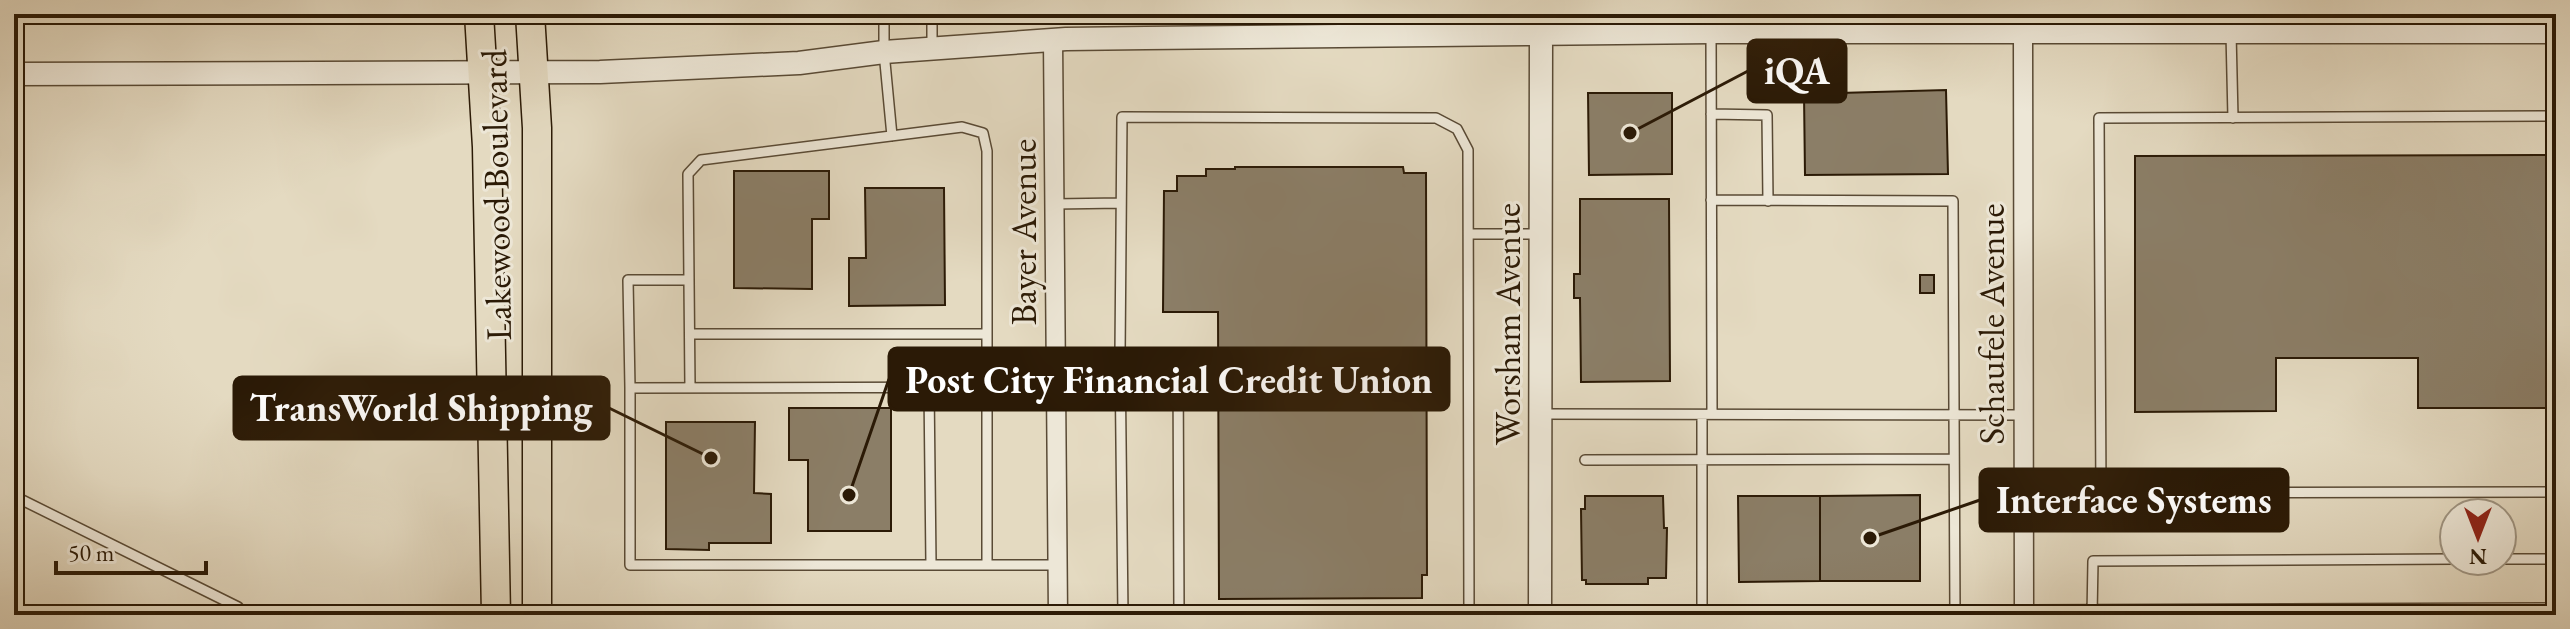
<svg xmlns="http://www.w3.org/2000/svg" width="2570" height="629" font-family="'EB Garamond',serif">
  <rect width="100%" height="100%" fill="#e4dac1"/>
  <filter id="stains"><feTurbulence type="fractalNoise" baseFrequency=".0025" numOctaves="4"/><feColorMatrix values="0 0 0 0 .2 0 0 0 0 .09 0 0 0 0 .02 0 0 0 .5 -.17"/></filter>
  <radialGradient id="worn" r=".72"><stop offset=".6" stop-color="#630" stop-opacity="0"/><stop offset="1" stop-color="#630" stop-opacity=".3"/></radialGradient>
  <path fill="#8b7e67" stroke="#2b1a06" stroke-width="2" d="M1946,90L1948,174L1805,175L1804,94Z
    M1588,93H1672V174L1589,175Z
    M2556,155V408H2418V358H2276V411L2135,412V156Z
    M1235,167H1403L1404,173H1426L1427,575H1422V598L1219,599L1218,312H1163L1164,191H1177V176H1206V169H1235Z
    M734,171H829V219H812V289L734,288Z
    M865,188H944L945,305L849,306V258H866Z
    M1580,199H1669L1670,381L1581,382L1580,298H1574V274H1580Z
    M1920,275H1934V293H1920Z
    M789,408H891V531H808V460H789Z
    M666,422H755L754,493L771,494V543H709V550L666,549Z
    M1920,495V581H1820V496Z
    M1585,496H1663L1664,528H1667L1666,578H1648V584H1586V580H1582L1581,509H1585Z
    M1738,496H1820V581L1739,582Z
    M14,610L195,611V615H14Z
    M1630,611V615H1583V613Z
    M1630,611H1663V615H1630Z"/>
  <g fill="none" stroke-linecap="round" stroke-linejoin="round">
    <g stroke="#594a35" stroke-width="12">
      <path id="service" d="M884,14V52L892,136
        M932,14V47
        M1381,14L1382,35
        M2024,31V14
        M1711,33L1712,414
        M2231,33L2233,118
        M1711,114L1767,115L1768,201
        M1711,200L1953,201L1955,615
        M1054,204L1121,203
        M1469,234H1541
        M690,334H986
        M1120,355L1178,354L1179,615
        M929,387L931,564
        M1056,387L630,388V565H1057
        M630,388L628,280H689
        M690,388L688,174L701,160L962,127L983,133L987,151V565
        M1542,414L2023,415
        M1702,415V615
        M1585,460L1954,459
        M2023,493L2556,492
        M2101,493L2099,118L2556,116
        M14,496L238,607V615
        M2502,559H2556
        M2024,610L2556,608
        M1123,615L1120,355L1122,117L1436,118L1457,129L1468,150L1469,615
        M2092,615L2093,561L2454,559"/>
    </g>
    <g stroke="#594a35" stroke-width="21">
      <path id="minor" d="M2023,34L2024,615
        M1053,40L1058,615"/>
    </g>
    <g stroke="#594a35" stroke-width="25">
      <path id="tertiary" d="M14,74L600,72L799,63L884,52L1066,39L1146,38L1711,32H2556
        M1540,615L1541,34"/>
    </g>
    <g stroke="#2b1a06" stroke-width="31">
      <path id="primary" d="M479,14L487,147L496,615
        M530,14L537,128V615"/>
    </g>
    <use href="#service" stroke="#ede7d7" stroke-width="9"/>
    <use href="#minor" stroke="#ede7d7" stroke-width="18"/>
    <use href="#tertiary" stroke="#ede7d7" stroke-width="22"/>
    <use href="#primary" stroke="#e4dac1" stroke-width="28"/>
  </g>
  <g text-anchor="middle" dominant-baseline="central" stroke-width="6" stroke-linejoin="round" paint-order="stroke">
    <g font-size="36" fill="#2b1a06" stroke="#ede7d7">
      <text transform="translate(496 195) rotate(-91)">Lakewood Boulevard</text>
      <text transform="translate(1023 232) rotate(-90)">Bayer Avenue</text>
      <text transform="translate(1507 324) rotate(-90)">Worsham Avenue</text>
      <text transform="translate(1991 324) rotate(-90)">Schaufele Avenue</text>
    </g>
  </g>
  <path fill="none" stroke="#2b1a06" stroke-width="3" d="M1630 133L1748 71M849 495L889 379M711 458L609 408M1870 538L1980 500"/>
  <g fill="#2b1a06" stroke="#ede7d7" stroke-width="3">
    <circle cx="1630" cy="133" r="8"/>
    <circle cx="849" cy="495" r="8"/>
    <circle cx="711" cy="458" r="8"/>
    <circle cx="1870" cy="538" r="8"/>
  </g>
  <g fill="#2b1a06" stroke="#2b1a06" stroke-width="3">
    <rect x="1748" y="40" width="98" height="62" rx="8"/>
    <rect x="889" y="348" width="560" height="62" rx="8"/>
    <rect x="234" y="377" width="375" height="62" rx="8"/>
    <rect x="1980" y="469" width="308" height="62" rx="8"/>
  </g>
  <g font-size="38" text-anchor="middle" font-weight="bold" fill="#fff">
    <text x="1797" y="84">iQA</text>
    <text x="1169" y="393">Post City Financial Credit Union</text>
    <text x="421" y="421">TransWorld Shipping</text>
    <text x="2134" y="513">Interface Systems</text>
  </g>
  <rect width="2570" height="629" fill="none" stroke="#e4dac1" stroke-width="48"/>
  <rect x="16" y="16" width="2538" height="597" fill="none" stroke="#2b1a06" stroke-width="4"/>
  <rect x="24" y="24" width="2522" height="581" fill="none" stroke="#2b1a06" stroke-width="2"/>
  <g transform="translate(2478 537) rotate(180)"><circle r="38" fill="#ede7d7" stroke="#9f9583" stroke-width="2"/>
  <path d="M0-6L14 30L0 20L-14 30Z" fill="#8f2418"/>
  <text y="-12" font-size="22" font-weight="bold" text-anchor="middle" fill="#2b1a06">N</text>
  </g>
  <path d="M56 561v12h150v-12" fill="none" stroke="#2b1a06" stroke-width="4"/>
  <text x="68" y="561" font-size="24" fill="#2b1a06" stroke="#ede7d7" stroke-width="6" paint-order="stroke">50 m</text>
  <rect width="100%" height="100%" filter="url(#stains)"/>
  <rect width="100%" height="100%" fill="url(#worn)"/>
</svg>
